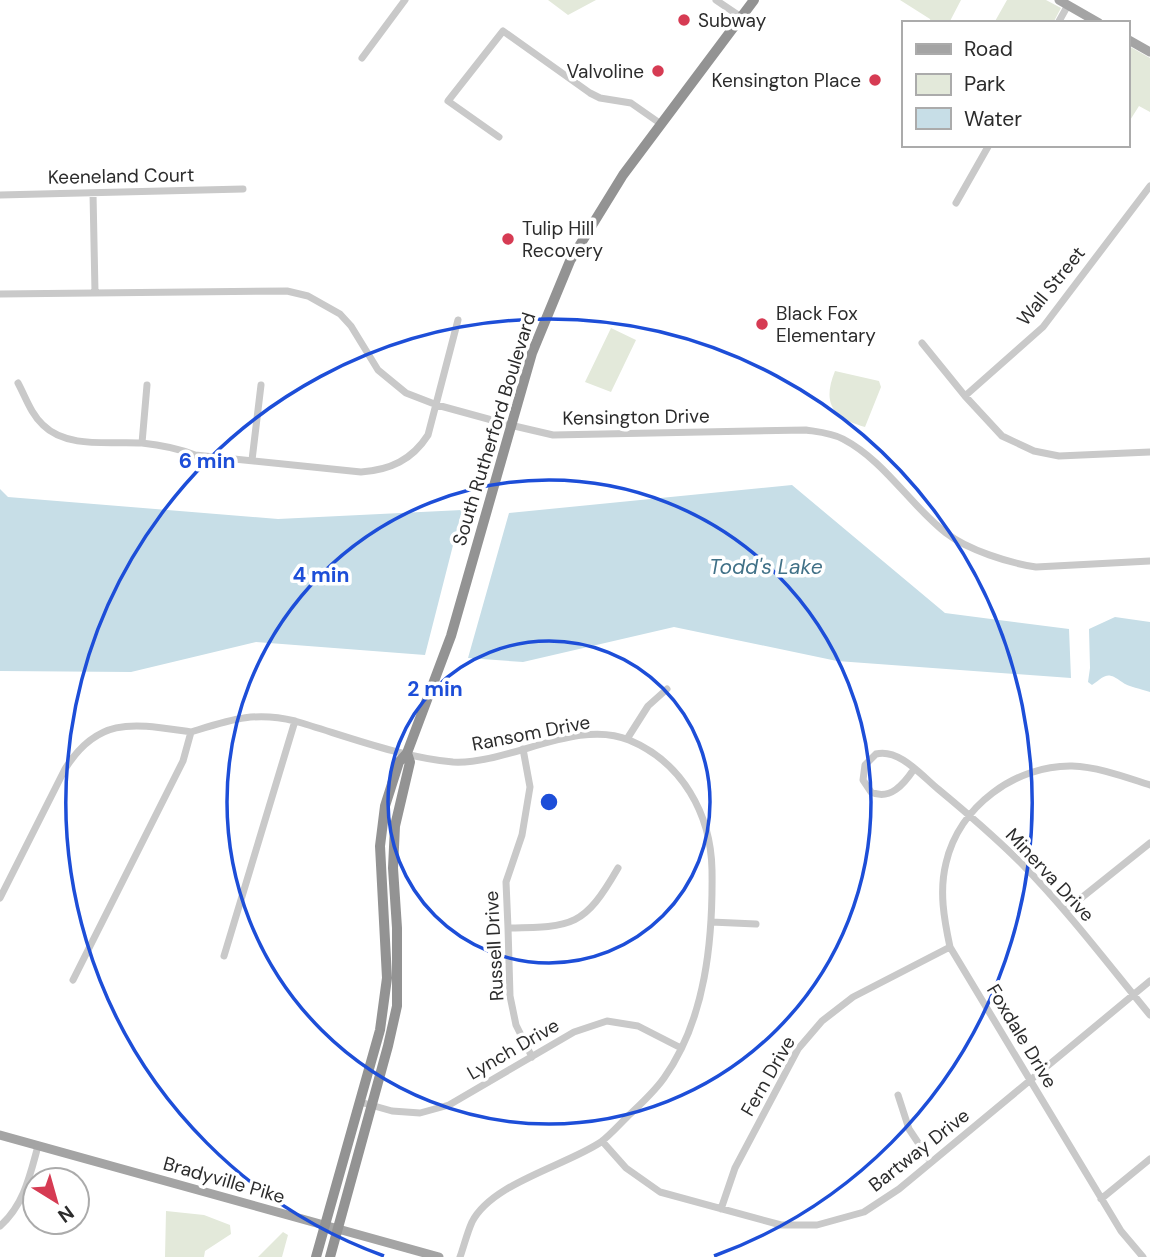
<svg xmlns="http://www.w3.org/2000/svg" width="1150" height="1257" font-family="'DM Sans',sans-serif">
  <rect width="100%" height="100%" fill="#fff"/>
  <path fill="#e3e9da" d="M548,0H596L568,15Z
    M900,0H961L949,23H931L930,19Z
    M1007,0H1046L1061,8L1053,23H994Z
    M1127,45L1150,58V112L1139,106L1127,125Z
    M611,328L636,340L611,392L585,382Z
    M835,371L879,381L881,387L865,427C832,418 822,403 835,371Z
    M166,1211L204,1215L230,1225L231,1234L205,1251L204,1257H165Z
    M283,1232L288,1235L282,1257H258Z"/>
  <path fill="#c7dee7" d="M792,485L945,613L1069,629L1071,678L837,661L674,627L523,662L468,658L509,513Z
    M0,489L8,497L278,519L462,510L425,655L256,642L131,672L0,671Z
    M1115,617L1150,622V692C1142,689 1128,687 1122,682C1107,671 1106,675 1092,685L1088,682L1090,668L1089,629Z"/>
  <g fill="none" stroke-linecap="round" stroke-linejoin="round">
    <path stroke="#c9c9c9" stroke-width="7" d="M716,0L741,17
      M1058,23L1068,5
      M362,58L405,0
      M499,137L448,101L503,31L590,93L600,98L631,103L661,124
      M93,193L95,292
      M0,195L243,189
      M956,203L989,145
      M0,294L287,291L308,296L340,314L351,326L378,370L406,393L437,405L510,425L553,435L806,430C819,432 832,433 843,439C885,461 909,504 946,533C968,550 1009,563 1036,567L1150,561
      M922,343L965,396L1002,436L1034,451L1059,456L1150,452
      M18,383C26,398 31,414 43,425C67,449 111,441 142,443C161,445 177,448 195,455L361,472C390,470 412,460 428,435L458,320
      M965,396L1043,327L1150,186
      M142,443L147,385
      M252,460L261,385
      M295,721C343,735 403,758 453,762C508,765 577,718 629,740C682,762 711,814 712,870C713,939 706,1019 664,1078C654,1092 640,1105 628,1116C619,1125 610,1135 601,1142C565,1166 492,1183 472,1222C467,1233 464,1246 460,1257
      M191,732C230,720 254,711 295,721L224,956
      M627,739L648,706L667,689
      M523,749L530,787L522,835L506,882L508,928L510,996L516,1025L532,1057
      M914,769C904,784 890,801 871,792L863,780L865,765L876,754C899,748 922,776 938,789C967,813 996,838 1022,864C1068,911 1108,964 1150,1015
      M0,898L65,769C99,715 135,724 191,732L183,761L73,980
      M1065,911L1150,843
      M711,922L756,924
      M508,928C573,927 584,927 618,868
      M898,1095L909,1129L931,1162
      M360,1102L392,1111L420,1113L449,1105L574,1032L607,1021L638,1026L681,1048
      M602,1141L626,1168L660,1192L781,1225H817L864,1212L899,1189L1150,981
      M1101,1199L1150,1159
      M721,1209L735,1168L798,1049L822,1021L853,997L950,947
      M0,1226C24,1205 30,1175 38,1146
      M1143,1257L1121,1231L950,947C944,919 939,891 946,863C959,806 1016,765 1072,766C1099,767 1125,777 1150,785"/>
    <path stroke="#a4a4a4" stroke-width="9" d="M1059,0L1099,23
      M1127,39L1150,52
      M0,1135L439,1257"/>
    <path stroke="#939393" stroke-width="10" d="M316,1257L380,1030L387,978L380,846L385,806L399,762L407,753L451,636L532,353L570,261L623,175L754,0
      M330,1257L388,1046L397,1006V928L393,868L395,826L410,762L407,753"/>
  </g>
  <g fill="none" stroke="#1d4ed8" stroke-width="3.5">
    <circle cx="549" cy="802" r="161"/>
    <circle cx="549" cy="802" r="322"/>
    <path d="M384 1256A483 483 0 1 1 714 1256"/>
  </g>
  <g fill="#d63b53" stroke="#fff" stroke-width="2.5">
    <circle cx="684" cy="20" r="7"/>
    <circle cx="658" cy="71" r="7"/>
    <circle cx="875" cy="80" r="7"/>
    <circle cx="508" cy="239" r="7"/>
    <circle cx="762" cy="324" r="7"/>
  </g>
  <g text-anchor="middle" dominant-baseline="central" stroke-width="7" stroke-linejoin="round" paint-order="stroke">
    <g font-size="19" fill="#2c2c2c" stroke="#fff" text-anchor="start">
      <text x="698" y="20">Subway</text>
      <text x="644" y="71" text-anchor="end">Valvoline</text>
      <text x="861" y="80" text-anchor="end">Kensington Place</text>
      <text x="522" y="228">Tulip Hill<tspan x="522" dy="22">Recovery</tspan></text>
      <text x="776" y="313">Black Fox<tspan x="776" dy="22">Elementary</tspan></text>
    </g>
    <g font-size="19" fill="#2c2c2c" stroke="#fff">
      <text transform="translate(121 176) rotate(-1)">Keeneland Court</text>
      <text transform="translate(1051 286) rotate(-51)">Wall Street</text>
      <text transform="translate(636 417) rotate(-1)">Kensington Drive</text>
      <text transform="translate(494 429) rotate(-73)">South Rutherford Boulevard</text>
      <text transform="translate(531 733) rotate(-11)">Ransom Drive</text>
      <text transform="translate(1050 875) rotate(47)">Minerva Drive</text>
      <text transform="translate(494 946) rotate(-93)">Russell Drive</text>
      <text transform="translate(1022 1036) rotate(59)">Foxdale Drive</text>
      <text transform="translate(513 1049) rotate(-30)">Lynch Drive</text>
      <text transform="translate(768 1076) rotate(-60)">Fern Drive</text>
      <text transform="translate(919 1150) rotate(-38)">Bartway Drive</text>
      <text transform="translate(224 1180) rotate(16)">Bradyville Pike</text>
    </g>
    <g font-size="21" font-style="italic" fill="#417187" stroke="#fff">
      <text x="766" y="567">Todd's Lake</text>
    </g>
  </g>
  <circle cx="549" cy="802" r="10" fill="#1d4ed8" stroke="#fff" stroke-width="3.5"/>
  <g font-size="21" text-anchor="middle" font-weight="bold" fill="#1d4ed8" stroke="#fff" stroke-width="7" stroke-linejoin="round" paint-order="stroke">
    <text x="207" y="468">6 min</text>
    <text x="321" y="582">4 min</text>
    <text x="435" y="696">2 min</text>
  </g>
  <rect x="902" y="21" width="228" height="126" fill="#ffffff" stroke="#ababab" stroke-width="2"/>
  <rect x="916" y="44" width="35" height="10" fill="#a4a4a4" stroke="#ababab" stroke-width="2"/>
  <text x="964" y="56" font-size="21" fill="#2c2c2c">Road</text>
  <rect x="916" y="74" width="35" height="21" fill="#e3e9da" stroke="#ababab" stroke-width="2"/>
  <text x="964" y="91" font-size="21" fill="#2c2c2c">Park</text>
  <rect x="916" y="108" width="35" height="21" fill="#c7dee7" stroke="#ababab" stroke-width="2"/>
  <text x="964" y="126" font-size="21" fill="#2c2c2c">Water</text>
  <g transform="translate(56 1201) rotate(143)"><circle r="33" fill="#ffffff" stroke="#ababab" stroke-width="2"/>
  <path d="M0-5L12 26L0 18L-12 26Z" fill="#d63b53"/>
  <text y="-10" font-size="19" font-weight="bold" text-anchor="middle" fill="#2c2c2c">N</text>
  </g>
</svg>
